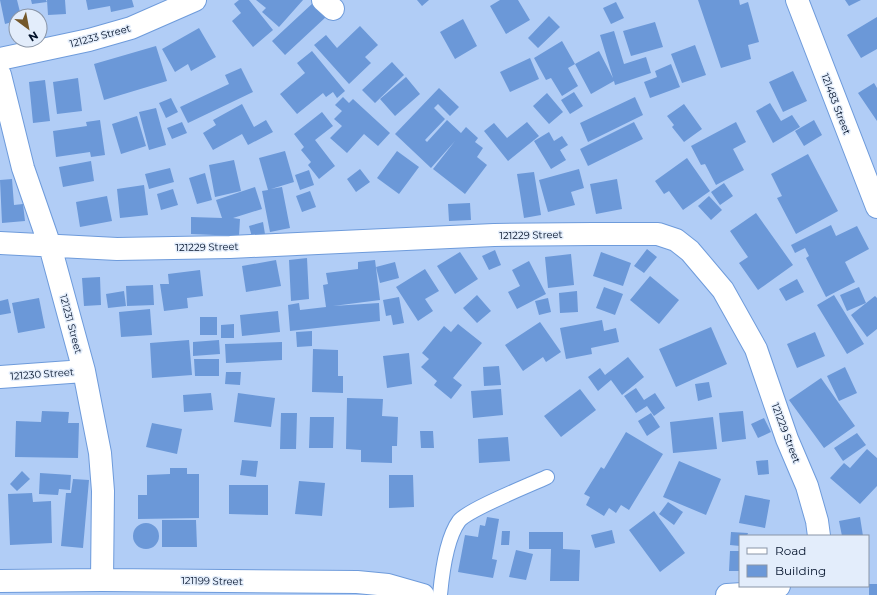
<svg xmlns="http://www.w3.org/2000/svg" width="877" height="595" font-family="Montserrat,sans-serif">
  <rect width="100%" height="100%" fill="#b1cdf6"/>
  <path fill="#6b98d8" d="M0,0H17L21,16H16V21L5,24Z
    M31,0H46L47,2L32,4Z
    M47,0H65L66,14L48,15Z
    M86,0H132L134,7L111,12L110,6L88,10Z
    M239,0H249L273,30L253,47L232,21L241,13L234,4Z
    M256,0H303L279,27L262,12L266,8Z
    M417,0H429L422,6Z
    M500,0H518L530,20L506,34L490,6Z
    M698,0H739L740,5L748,2L759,42L748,45L751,59L721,68Z
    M845,0H861L849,6Z
    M314,2L327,16L285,55L272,41Z
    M616,2L624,18L611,24L603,8Z
    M549,16L560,27L538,48L528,38Z
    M877,17V49L861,58L847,35Z
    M463,19L477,46L455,59L440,32Z
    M655,22L663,47L631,56L623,31Z
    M360,26L378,45L365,57L371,63L349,84L314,45L326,35L337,48Z
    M199,28L216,57L191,71L188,64L175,72L162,49Z
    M614,31L624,64L646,57L651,73L615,85L614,81L591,94L575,64L599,51L613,78L600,35Z
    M562,41L575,64L568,68L578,86L562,96L551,78L546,80L534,58Z
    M695,45L706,75L682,83L671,54Z
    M156,46L167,81L104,100L94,64Z
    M312,51L345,91L337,98L333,92L326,97L323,93L297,114L280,94L305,73L297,63Z
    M530,58L539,79L510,92L500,72Z
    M392,62L404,75L375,103L362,90Z
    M671,64L680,87L650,98L644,82L657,77L655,71Z
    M241,68L253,92L188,123L180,107L229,84L225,75Z
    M793,71L807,101L783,112L769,82Z
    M406,77L420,94L395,116L380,99Z
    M78,78L82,111L57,114L53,82Z
    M45,80L50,121L33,123L29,82Z
    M874,83L877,88V121L858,93Z
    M439,88L459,107L450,116L438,104L434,108L445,119L425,140L427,142L447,120L461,133L466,127L478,138L475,142L483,148L477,157L487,165L465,194L433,169L455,141L431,168L395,134Z
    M574,92L583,106L570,114L561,100Z
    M547,93L563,112L549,124L533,106Z
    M343,97L349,103L353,99L390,133L378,146L364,134L347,153L330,138L342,126L334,119L342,111L335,105Z
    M635,97L643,115L588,142L580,123Z
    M171,98L178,112L166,118L159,103Z
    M770,103L781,121L792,115L800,127L773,143L756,111Z
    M242,104L254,127L266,120L273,132L248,145L242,134L213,150L203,133L216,125L213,120Z
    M684,104L702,129L684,142L672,127L674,125L667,116Z
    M156,108L166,145L149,150L139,112Z
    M322,112L333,126L315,140L335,166L319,179L308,165L311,162L301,150L304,147L294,134Z
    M137,116L146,146L121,154L112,124Z
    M100,120L105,155L91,157L90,152L56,157L53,131L87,126L86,122Z
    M814,120L822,135L804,146L795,131Z
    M182,122L187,133L172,139L167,128Z
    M527,122L539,136L508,161L484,131L494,123L507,138Z
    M634,122L643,139L588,166L580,149Z
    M736,122L746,142L733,149L744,170L716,185L705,164L701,165L691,146Z
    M549,132L554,141L562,136L568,145L560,150L566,160L551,169L534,141Z
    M285,151L294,182L271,189L282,187L290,228L270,232L262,191L268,190L259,158Z
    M397,151L419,167L399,194L377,178Z
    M808,154L838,211L796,234L777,198L782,196L771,174Z
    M687,158L710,191L683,210L669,191L664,194L655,181Z
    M234,160L241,191L215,197L209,165Z
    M91,161L94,181L63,187L59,167Z
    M170,168L174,182L149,189L145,174Z
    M360,169L370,182L356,192L347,179Z
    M579,169L584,188L571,192L575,205L548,212L539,180Z
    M309,170L314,185L300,190L295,175Z
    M534,172L541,215L524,218L517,174Z
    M205,173L212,200L197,204L189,178Z
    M12,179L14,205L23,204L25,221L2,223L0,180Z
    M617,179L622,209L596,214L590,184Z
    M724,183L733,196L720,205L711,192Z
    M144,185L148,215L120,218L117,189Z
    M255,187L262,209L233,218L240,219L239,236L191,234V217L222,218L216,200Z
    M173,189L178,205L161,210L157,194Z
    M310,191L316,207L302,212L296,196Z
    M107,196L112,221L80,227L76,202Z
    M709,196L722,210L711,220L698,206Z
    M470,203L471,220L449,221L448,204Z
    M756,213L793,265L758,290L739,263L748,257L730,231Z
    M263,222L265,234L252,237L249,226Z
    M831,225L836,236L857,226L869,249L845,262L855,282L826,297L806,258L809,256L805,248L795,253L791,245Z
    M647,249L657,257L644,273L634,266Z
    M495,250L501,265L489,270L482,256Z
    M460,252L478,279L455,294L437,266Z
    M601,252L631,263L623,286L593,276Z
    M571,254L574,285L548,288L545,257Z
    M307,258L309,299L291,301L289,260Z
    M276,260L281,286L246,292L242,266Z
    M375,260L380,300L333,306L379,303L380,321L290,331L288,305L299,303L300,310L326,307L323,285L328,284L326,273L358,269V262Z
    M529,261L546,294L517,309L508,292L520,286L512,270Z
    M395,262L399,278L380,283L376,267Z
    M425,269L439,291L425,299L433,311L418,321L396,287Z
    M200,270L203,296L187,298L188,308L164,311L160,284H169L168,274Z
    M650,276L679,300L659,324L630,300Z
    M100,277L101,305L84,306L82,278Z
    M797,279L804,292L786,301L779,289Z
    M153,285L154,305L127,306L126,286Z
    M604,287L623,294L615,315L596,308Z
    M859,287L866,303L847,311L840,295Z
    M124,291L126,306L108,308L106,294Z
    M577,291L578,312L560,313L559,293Z
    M477,295L491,311L477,323L463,308Z
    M834,295L864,344L847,354L817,305Z
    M875,296L877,298V329L867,337L851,315Z
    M399,297L404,323L393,325L391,315L386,316L383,300Z
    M39,298L45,328L18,333L12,303Z
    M548,298L551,312L539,315L535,301Z
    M8,299L11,313L0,315V301Z
    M150,309L152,335L121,337L119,312Z
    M278,311L280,332L242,336L240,315Z
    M200,317H217V335H200Z
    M602,320L604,331L616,328L619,342L591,348L592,354L566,359L560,328Z
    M540,322L561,352L546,362L543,357L523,371L505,345Z
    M234,324V338H221V325Z
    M458,324L482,343L453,378L462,385L451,399L434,385L437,381L421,367L429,359L422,353L444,326L451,332Z
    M711,327L727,364L676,387L659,349Z
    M312,331V346L297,347L296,332Z
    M815,332L825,356L797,368L787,344Z
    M189,340L192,375L152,378L150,343Z
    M219,340L220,354L193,356V342Z
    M282,342V360L226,363L225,344Z
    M313,349L338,350V376H343V393L312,392Z
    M409,353L412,384L387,388L383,356Z
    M628,357L644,377L622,395L611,380L598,391L588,377L600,368L605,375Z
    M194,359H219V376H195Z
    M499,366L501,385L484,386L483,367Z
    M845,367L857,393L839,401L827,376Z
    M226,372H241L240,385L225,384Z
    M821,378L855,426L824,448L789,400Z
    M709,382L712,397L698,401L695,384Z
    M636,388L644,400L655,393L665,408L654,416L647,406L636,413L624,396Z
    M501,389L503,415L473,418L471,391Z
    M580,389L596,410L561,437L544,416Z
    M211,393L213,410L184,412L183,395Z
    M238,393L275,398L271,427L234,422Z
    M347,398L383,399L382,416L398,417L397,446H392V463L361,462V450L346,449Z
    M42,411L69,412L68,423H79L78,458L15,457L16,421L41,422Z
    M743,411L746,439L722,442L719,413Z
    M281,413H297L296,449H280Z
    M651,413L660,427L647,436L638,421Z
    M310,417H334L333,448H309Z
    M713,417L717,449L673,453L670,422Z
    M764,418L771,432L758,438L751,424Z
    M152,423L182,429L177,454L146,447Z
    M420,431H433L434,448H421Z
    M626,432L663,454L629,510L621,505L616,513L609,508L604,516L586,505L590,497L584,494L601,467L604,469Z
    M857,433L866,445L843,461L834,448Z
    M508,437L510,461L479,463L478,439Z
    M867,449L877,458V486L860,504L830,478L844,463L850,468Z
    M242,460L258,461L256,477L240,475Z
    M768,460L769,474L758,475L756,461Z
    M679,461L721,479L706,515L663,497Z
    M170,468H187V474H199V518L138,519V495H147V475L170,474Z
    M22,471L30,479L17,491L10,484Z
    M40,473L71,475L70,490L59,489L58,495L39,494Z
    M389,475H413L414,507L389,508Z
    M73,479L89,480L83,548L61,546L66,493H71Z
    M299,481L325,483L322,516L295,514Z
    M229,485H268V515L229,514Z
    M32,493L33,502L51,501L52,543L10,545L8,494Z
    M745,495L770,500L765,528L739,523Z
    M668,502L683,512L674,525L659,514Z
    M654,511L685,553L660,572L629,530Z
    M487,517L499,519L492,559L497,560L493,578L458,572L465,535L478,537L480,525L485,526Z
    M860,517L863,536H842L839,521Z
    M162,520H196L197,547H162Z
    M133 536a13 13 0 1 1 26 0a13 13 0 1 1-26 0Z
    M612,530L615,543L595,548L591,535Z
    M502,531H510L509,545H501Z
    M529,532H563V549L580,550L579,581H550L551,549H529Z
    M731,532L748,533L747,536H740V546L730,545Z
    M516,550L533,554L526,580L509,577Z
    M730,551H740V571H729Z
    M869,584H877V595H869Z"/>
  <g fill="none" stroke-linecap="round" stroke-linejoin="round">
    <g stroke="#6e9bdb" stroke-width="16">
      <path id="service" d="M440,595C442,573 446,539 459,521C469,509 530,485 547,477"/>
    </g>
    <g stroke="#6e9bdb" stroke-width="24">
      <path id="minor" d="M323,0L333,9
        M797,0L877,207
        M0,59L89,40L131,28L195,0
        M0,75L23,168L50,246L84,371L100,453L103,491L102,580
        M0,243L117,249L230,247L494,235L593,234H658L676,240L690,251L723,290L756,349L787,439L807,486L817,521L819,536
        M0,377L84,371
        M0,581L102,580L357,582L388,585L423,595
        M727,595L743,594L779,586"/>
    </g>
    <use href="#service" stroke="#fff" stroke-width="14"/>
    <use href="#minor" stroke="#fff" stroke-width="22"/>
  </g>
  <g text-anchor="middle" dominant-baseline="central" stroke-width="3" stroke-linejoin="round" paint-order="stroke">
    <g font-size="10" fill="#021129" stroke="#e3edfb">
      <text transform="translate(100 36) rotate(-15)">121233 Street</text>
      <text transform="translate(836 104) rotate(69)">121483 Street</text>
      <text transform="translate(531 235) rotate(-1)">121229 Street</text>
      <text transform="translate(207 247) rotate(-1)">121229 Street</text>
      <text transform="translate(71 324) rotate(75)">121231 Street</text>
      <text transform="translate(42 374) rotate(-4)">121230 Street</text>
      <text transform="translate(786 433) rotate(69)">121229 Street</text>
      <text transform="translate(212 581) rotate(1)">121199 Street</text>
    </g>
  </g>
  <rect x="739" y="535" width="130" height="52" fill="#e3edfb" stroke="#8995a7"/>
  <rect x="747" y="548" width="20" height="6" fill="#ffffff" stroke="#8995a7"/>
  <text x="775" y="555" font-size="12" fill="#021129">Road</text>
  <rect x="747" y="565" width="20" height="12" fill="#6b98d8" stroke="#8995a7"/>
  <text x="775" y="575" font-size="12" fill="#021129">Building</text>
  <g transform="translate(28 28) rotate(148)"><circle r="19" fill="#e3edfb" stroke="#8995a7"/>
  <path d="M0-3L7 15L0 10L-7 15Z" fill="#74582b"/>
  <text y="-6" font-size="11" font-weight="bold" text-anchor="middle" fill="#021129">N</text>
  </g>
</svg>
